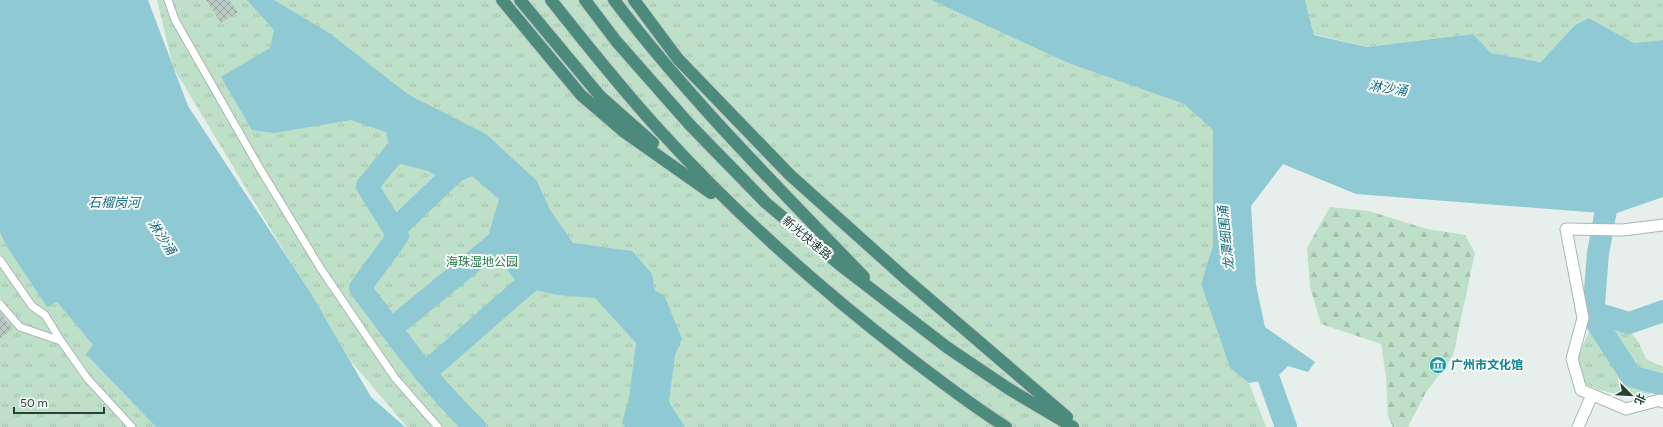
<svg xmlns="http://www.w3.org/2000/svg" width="1663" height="427" font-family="Figtree,'Noto Sans SC',sans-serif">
  <defs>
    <pattern id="grass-tufts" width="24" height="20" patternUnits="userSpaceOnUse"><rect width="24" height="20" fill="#bfe0c8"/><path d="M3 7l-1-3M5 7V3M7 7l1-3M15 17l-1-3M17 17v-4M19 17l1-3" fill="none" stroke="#a4c1ad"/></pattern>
    <pattern id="forest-firs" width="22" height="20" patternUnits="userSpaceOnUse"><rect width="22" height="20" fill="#bfe0c8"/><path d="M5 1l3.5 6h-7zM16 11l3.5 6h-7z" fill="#a4c1ad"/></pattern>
    <pattern id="building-cross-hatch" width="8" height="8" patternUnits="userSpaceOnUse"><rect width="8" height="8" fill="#bbcac4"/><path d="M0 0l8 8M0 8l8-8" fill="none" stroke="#98a6a0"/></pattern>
  </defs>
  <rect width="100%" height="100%" fill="#e6efeb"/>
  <path fill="url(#grass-tufts)" d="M157,0H931L1068,63L1184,104L1213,130V245L1201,284L1230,368L1249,383L1266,427H407L349,359L173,67Z
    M1305,0H1663V40L1634,43L1589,18L1575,25L1542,62L1491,53L1473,34L1367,47L1314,34Z
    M0,233L7,247L47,306L57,301L94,345L87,354L156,427H0Z
    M1590,329L1630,331L1639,343L1646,359L1663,367V396L1655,392L1634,398L1599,390L1585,384L1578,356Z"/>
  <path fill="url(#forest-firs)" d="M1330,207L1369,211L1427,229L1465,235L1475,253L1453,356L1425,394L1408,427H1393L1388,417L1386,377L1381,344L1321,324L1310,287L1307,248Z"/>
  <path fill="#8ec9d4" d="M0,0H148L188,106L310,292L371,397L405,427H156L86,354L93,345L57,302L47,307L7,247L0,233Z
    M247,0H274L329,33L409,95L486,134L537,181L550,210L573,243L632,251L652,274L655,291L664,295L682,339L675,355L669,402L685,427H625L622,423L629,398L636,343L595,298L558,295L521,287L486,244L499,199L472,176L453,184L428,171L393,162L386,132L351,120L274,133L252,130L221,77L270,48L274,30Z
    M931,0H1305L1314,35L1367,47L1473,34L1491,53L1541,62L1575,25L1589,18L1634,43L1663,40V197L1614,214L1356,194L1283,164L1251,206L1256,285L1265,327L1315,362L1308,372L1288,366L1275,379L1249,383L1230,368L1201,284L1213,245V130L1184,104L1068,63Z"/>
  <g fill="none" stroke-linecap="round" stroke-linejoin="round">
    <path stroke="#8ec9d4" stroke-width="22" d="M401,145L367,186L398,236L360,288C396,335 431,386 475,427
      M1611,183L1598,253L1593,317L1631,376L1663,385
      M394,230L460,167
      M1593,312L1629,323L1663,311
      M391,329L497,242
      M1259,351L1286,427
      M425,373L528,283"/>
  </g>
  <path fill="url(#building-cross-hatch)" d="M206,0H230L238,12L221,23Z
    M0,312L13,328L0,339Z"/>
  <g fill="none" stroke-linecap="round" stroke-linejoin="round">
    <g stroke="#a8b8b2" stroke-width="9">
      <path id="service" d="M168,0L175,20L259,167L321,269L395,378L438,427
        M0,260L32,306L45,315L61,341
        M0,304L20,327L61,341L87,378L132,427"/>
    </g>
    <g stroke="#a8b8b2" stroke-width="13">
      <path id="pedestrian" d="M1663,225L1623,230L1566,229L1583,318L1572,359L1581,390L1626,409L1660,400L1663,402
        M1578,427L1592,395"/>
    </g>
    <g stroke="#c2cac8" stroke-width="14">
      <path id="trunk" d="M502,0L581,95L623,131L711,193
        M520,0L600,96L653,143
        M551,0C587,45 623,91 662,133C736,214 819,288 906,355C939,380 971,405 1006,427
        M585,0L616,41L690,125L766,203L840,265L948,348L1009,389L1073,427
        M614,0C689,99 778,187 864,277
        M634,0L678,59L790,175L906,279L1067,417"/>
    </g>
    <use href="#service" stroke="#fff" stroke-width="7"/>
    <use href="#pedestrian" stroke="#fff" stroke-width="11"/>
    <use href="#trunk" stroke="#4c8a7c" stroke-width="12"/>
  </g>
  <defs>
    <g id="museum-disc" transform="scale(0.9)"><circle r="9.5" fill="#0f9aa8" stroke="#f7fbf9"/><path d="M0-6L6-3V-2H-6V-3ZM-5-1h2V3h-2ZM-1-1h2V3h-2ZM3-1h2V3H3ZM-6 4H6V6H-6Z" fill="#fff"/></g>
  </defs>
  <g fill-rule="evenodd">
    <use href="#museum-disc" x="1438" y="365"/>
  </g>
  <g text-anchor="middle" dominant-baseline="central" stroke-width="4" stroke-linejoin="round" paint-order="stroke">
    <g font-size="12" fill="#24423a" stroke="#f7fbf9">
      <text transform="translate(807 238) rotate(40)">新光快速路</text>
    </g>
    <g font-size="12" fill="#2d7a4b" stroke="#f7fbf9">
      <text x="482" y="262">海珠湿地公园</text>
    </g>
    <g font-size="12" font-weight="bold" fill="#0d838f" stroke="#f7fbf9" text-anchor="start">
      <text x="1451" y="365">广州市文化馆</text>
    </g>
    <g font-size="13" font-style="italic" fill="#1c6f80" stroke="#f7fbf9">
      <text transform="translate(1388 88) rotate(9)">淋沙涌</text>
      <text x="114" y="202">石榴岗河</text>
      <text transform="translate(162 237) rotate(57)">淋沙涌</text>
      <text transform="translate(1226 238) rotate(-96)">龙潭细围涌</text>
    </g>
  </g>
  <g transform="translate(1631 395) rotate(114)" stroke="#f7fbf9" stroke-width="3" paint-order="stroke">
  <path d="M0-3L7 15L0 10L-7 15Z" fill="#24423a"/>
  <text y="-6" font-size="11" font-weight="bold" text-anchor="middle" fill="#24423a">北</text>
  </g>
  <path d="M14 407v6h90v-6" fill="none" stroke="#24423a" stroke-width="2"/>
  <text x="20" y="407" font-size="12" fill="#24423a" stroke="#f7fbf9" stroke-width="3" paint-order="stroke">50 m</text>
</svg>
